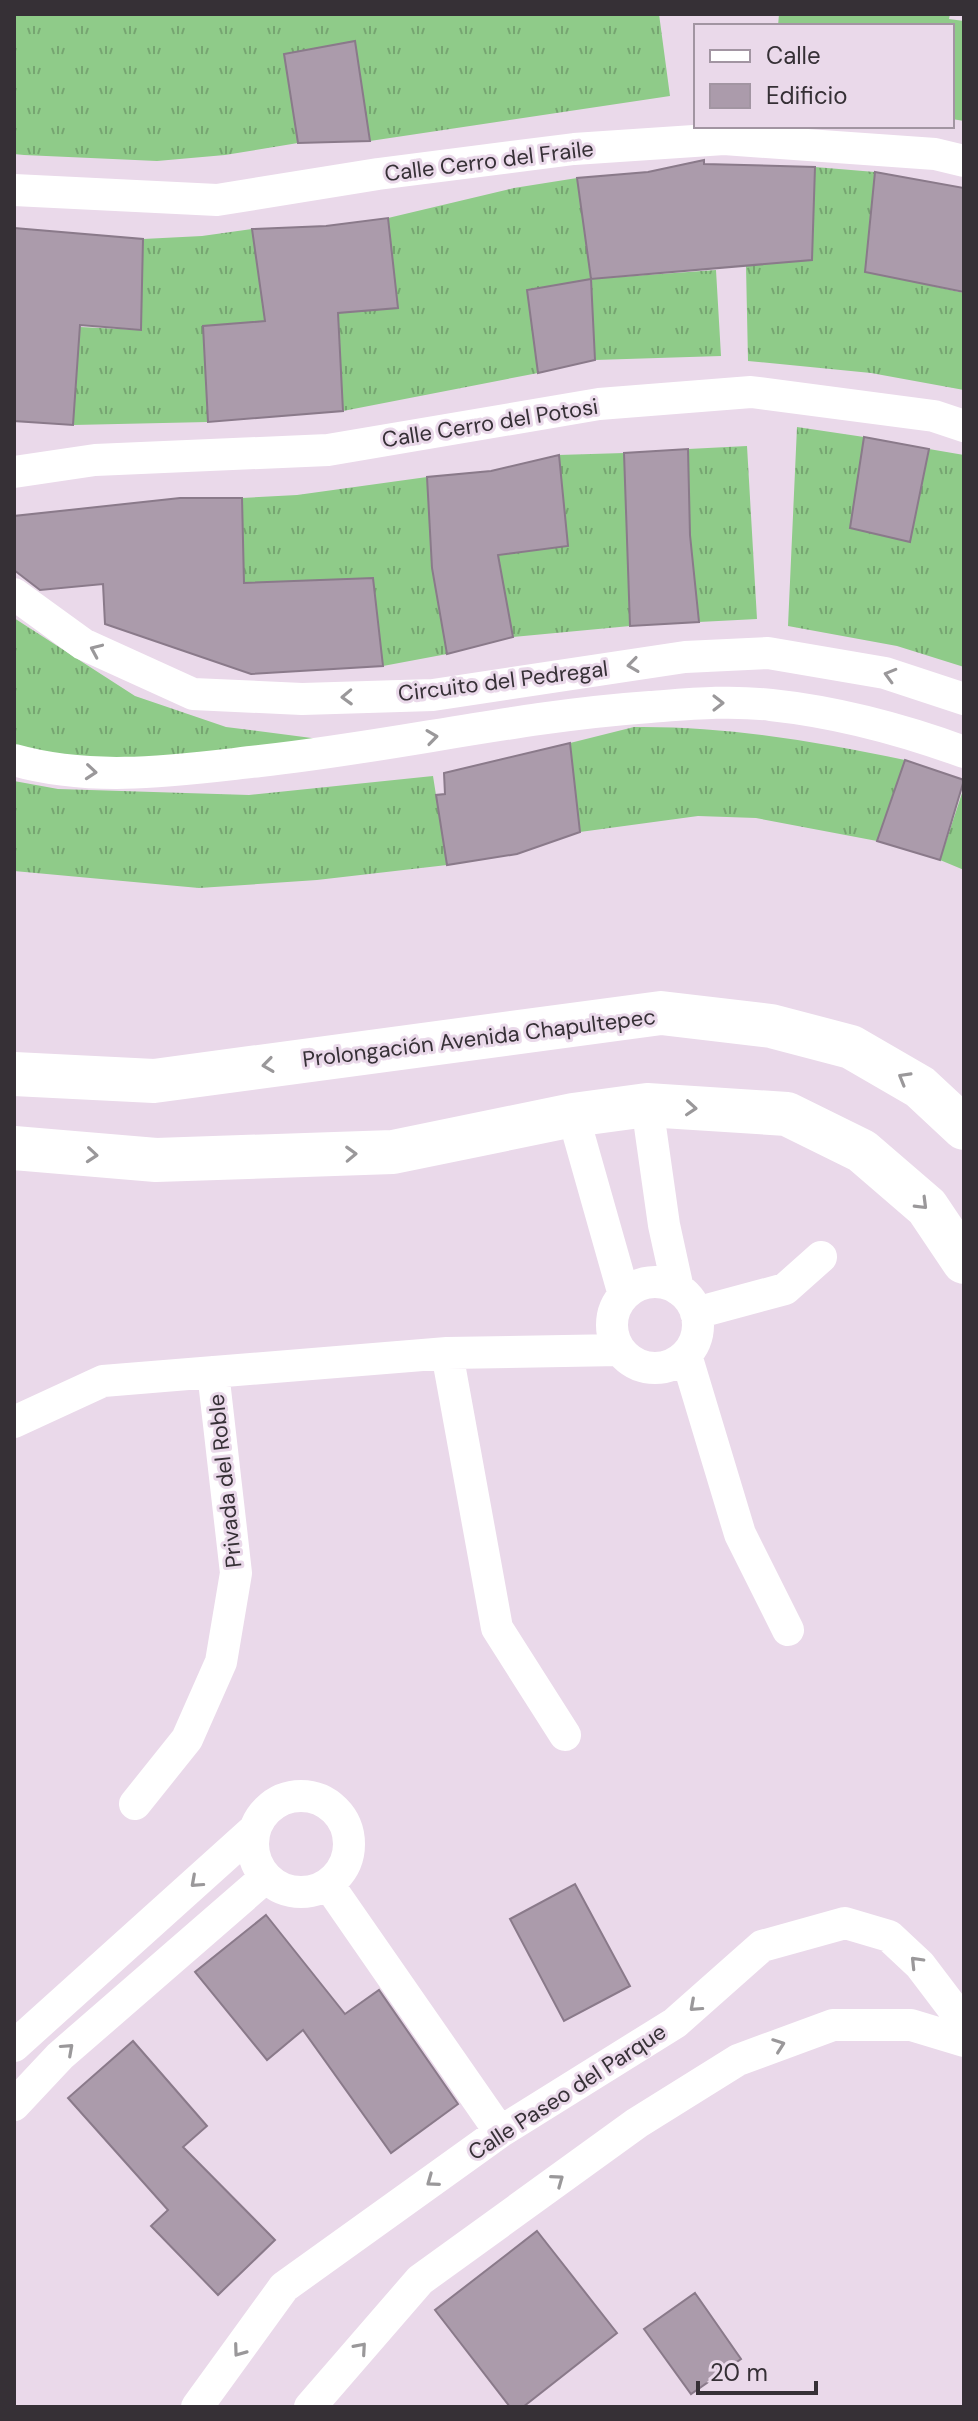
<svg xmlns="http://www.w3.org/2000/svg" width="978" height="2421" font-family="'DM Sans',sans-serif">
  <defs>
    <pattern id="grass-tufts" width="24" height="20" patternUnits="userSpaceOnUse" patternTransform="scale(2)"><rect width="24" height="20" fill="#8fcb89"/><path d="M3 7l-1-3M5 7V3M7 7l1-3M15 17l-1-3M17 17v-4M19 17l1-3" fill="none" stroke="#76a571"/></pattern>
  </defs>
  <rect width="100%" height="100%" fill="#ead9ea"/>
  <path fill="url(#grass-tufts)" d="M14,14H659L670,96L370,141L354,41L284,54L298,143L225,155L157,161L24,155L14,154Z
    M779,14H950L949,19L964,21V121L952,119V26H778Z
    M815,167L875,172L865,271L964,293V390L871,373L748,361L746,266L811,260Z
    M577,178L591,279L716,270L721,356L595,360L590,279L527,290L538,373L343,411L338,313L398,308L388,218L514,188Z
    M252,229L265,321L203,326L208,422L73,425L80,327L141,330L143,239L202,236Z
    M797,427L864,437L850,528L909,542L929,449L964,455V667L897,646L788,626Z
    M747,446L757,619L699,622L690,535L688,449Z
    M624,453L630,626L513,637L498,555L568,546L558,455Z
    M427,477L432,568L447,654L383,666L373,578L244,583L242,498L297,495Z
    M14,618L135,696L226,727L327,740L165,763L60,756L14,746Z
    M634,727C726,726 814,741 905,760L877,841L756,818L698,816L580,832L570,743Z
    M433,776L447,865L317,880L199,888L14,871V781L58,789L249,795Z
    M964,787V870L940,860Z"/>
  <path fill="#ab9bab" stroke="#8a7a8a" stroke-width="2" d="M355,41L370,141L298,143L284,54Z
    M704,160V164L815,167L812,260L591,279L577,178L648,172Z
    M875,172L964,188V292L865,272Z
    M388,218L398,308L338,313L343,411L208,422L203,326L265,321L252,229L326,226Z
    M14,228L143,239L141,330L80,325L73,425L14,421Z
    M591,279L595,360L538,373L527,290Z
    M864,437L929,449L910,542L850,528Z
    M688,449L690,535L699,622L630,626L624,453Z
    M559,455L568,546L498,555L513,637L447,654L432,568L427,477L491,471Z
    M180,498H242L244,583L373,578L383,666L251,674L105,624L103,584L40,590L14,570V516Z
    M570,743L580,832L517,854L447,865L436,795L445,794L444,773Z
    M905,760L964,780L940,860L877,841Z
    M575,1884L630,1986L564,2021L510,1919Z
    M266,1915L345,2014L379,1990L458,2104L391,2153L303,2030L267,2060L195,1972Z
    M133,2041L207,2126L183,2147L275,2240L218,2295L151,2226L168,2210L68,2098Z
    M537,2231L617,2333L523,2407H510L435,2310Z
    M695,2293L741,2359L691,2394L644,2329Z"/>
  <g fill="none" stroke-linecap="round" stroke-linejoin="round">
    <path stroke="#fff" stroke-width="32" d="M14,190L217,200L378,174L574,149L724,139L935,154L964,161
      M14,472L95,460L328,450L599,404L751,392L934,416L964,426
      M14,594L83,644L193,694L302,699L433,695L685,657L768,653L885,673L964,699
      M14,760C96,783 178,770 260,761C391,747 519,716 650,707C690,704 730,700 771,705C837,712 901,729 964,752
      M647,1105L664,1225L678,1289
      M573,1115L624,1295
      M612 1325a43 43 0 1 1 86 0a43 43 0 1 1-86 0Z
      M696,1313L785,1289L821,1257
      M447,1353L497,1628L565,1735
      M686,1355L740,1534L788,1630
      M14,1422L103,1381L447,1353L620,1350
      M253 1844a48 48 0 1 1 96 0a48 48 0 1 1-96 0Z
      M135,1804L187,1739L221,1662L236,1573L213,1372
      M328,1884L500,2132
      M14,2046L254,1830
      M14,2105L60,2056L266,1877
      M197,2407L284,2287L500,2132L675,2023L762,1946L845,1923L889,1936L920,1965L964,2023
      M310,2407L420,2280L637,2123L738,2060L833,2025H911L964,2041"/>
    <path stroke="#fff" stroke-width="44" d="M14,1074L154,1081L661,1013L771,1026L851,1047L920,1087L964,1128
      M14,1148L156,1160L393,1152L573,1115L647,1105L787,1114L862,1151L927,1207L964,1262"/>
  </g>
  <defs><path id="oneway-chevron" d="M-2-3.5L2.5 0L-2 3.5" fill="none" stroke-width="1.6" stroke-linecap="round" stroke-linejoin="round" transform="scale(2)"/></defs>
  <g stroke="#9a989a">
    <use href="#oneway-chevron" transform="translate(96 650) rotate(-156)"/>
    <use href="#oneway-chevron" transform="translate(633 665) rotate(172)"/>
    <use href="#oneway-chevron" transform="translate(890 675) rotate(-164)"/>
    <use href="#oneway-chevron" transform="translate(347 697) rotate(178)"/>
    <use href="#oneway-chevron" transform="translate(718 703)"/>
    <use href="#oneway-chevron" transform="translate(432 737) rotate(-8)"/>
    <use href="#oneway-chevron" transform="translate(91 772) rotate(5)"/>
    <use href="#oneway-chevron" transform="translate(268 1065) rotate(172)"/>
    <use href="#oneway-chevron" transform="translate(904 1078) rotate(-150)"/>
    <use href="#oneway-chevron" transform="translate(691 1108) rotate(4)"/>
    <use href="#oneway-chevron" transform="translate(351 1154) rotate(-2)"/>
    <use href="#oneway-chevron" transform="translate(92 1155) rotate(5)"/>
    <use href="#oneway-chevron" transform="translate(922 1204) rotate(45)"/>
    <use href="#oneway-chevron" transform="translate(196 1882) rotate(138)"/>
    <use href="#oneway-chevron" transform="translate(916 1962) rotate(-134)"/>
    <use href="#oneway-chevron" transform="translate(695 2006) rotate(138)"/>
    <use href="#oneway-chevron" transform="translate(779 2045) rotate(-20)"/>
    <use href="#oneway-chevron" transform="translate(68 2049) rotate(-42)"/>
    <use href="#oneway-chevron" transform="translate(558 2180) rotate(-36)"/>
    <use href="#oneway-chevron" transform="translate(432 2181) rotate(144)"/>
    <use href="#oneway-chevron" transform="translate(361 2348) rotate(-49)"/>
    <use href="#oneway-chevron" transform="translate(239 2351) rotate(126)"/>
  </g>
  <g text-anchor="middle" dominant-baseline="central" stroke-width="6" stroke-linejoin="round" paint-order="stroke">
    <g font-size="22" fill="#363036" stroke="#ead9ea">
      <text transform="translate(489 161) rotate(-7)">Calle Cerro del Fraile</text>
      <text transform="translate(490 423) rotate(-9)">Calle Cerro del Potosi</text>
      <text transform="translate(503 681) rotate(-7)">Circuito del Pedregal</text>
      <text transform="translate(479 1038) rotate(-7)">Prolongación Avenida Chapultepec</text>
      <text transform="translate(225 1481) rotate(-96)">Privada del Roble</text>
      <text transform="translate(567 2092) rotate(-33)">Calle Paseo del Parque</text>
    </g>
  </g>
  <rect width="978" height="2421" fill="none" stroke="#363036" stroke-width="32"/>
  <rect x="694" y="24" width="260" height="104" fill="#ead9ea" stroke="#a295a2" stroke-width="2"/>
  <rect x="710" y="50" width="40" height="12" fill="#ffffff" stroke="#a295a2" stroke-width="2"/>
  <text x="766" y="64" font-size="24" fill="#363036">Calle</text>
  <rect x="710" y="84" width="40" height="24" fill="#ab9bab" stroke="#a295a2" stroke-width="2"/>
  <text x="766" y="104" font-size="24" fill="#363036">Edificio</text>
  <path d="M698 2381v12h118v-12" fill="none" stroke="#363036" stroke-width="4"/>
  <text x="710" y="2381" font-size="24" fill="#363036" stroke="#ead9ea" stroke-width="6" paint-order="stroke">20 m</text>
</svg>
